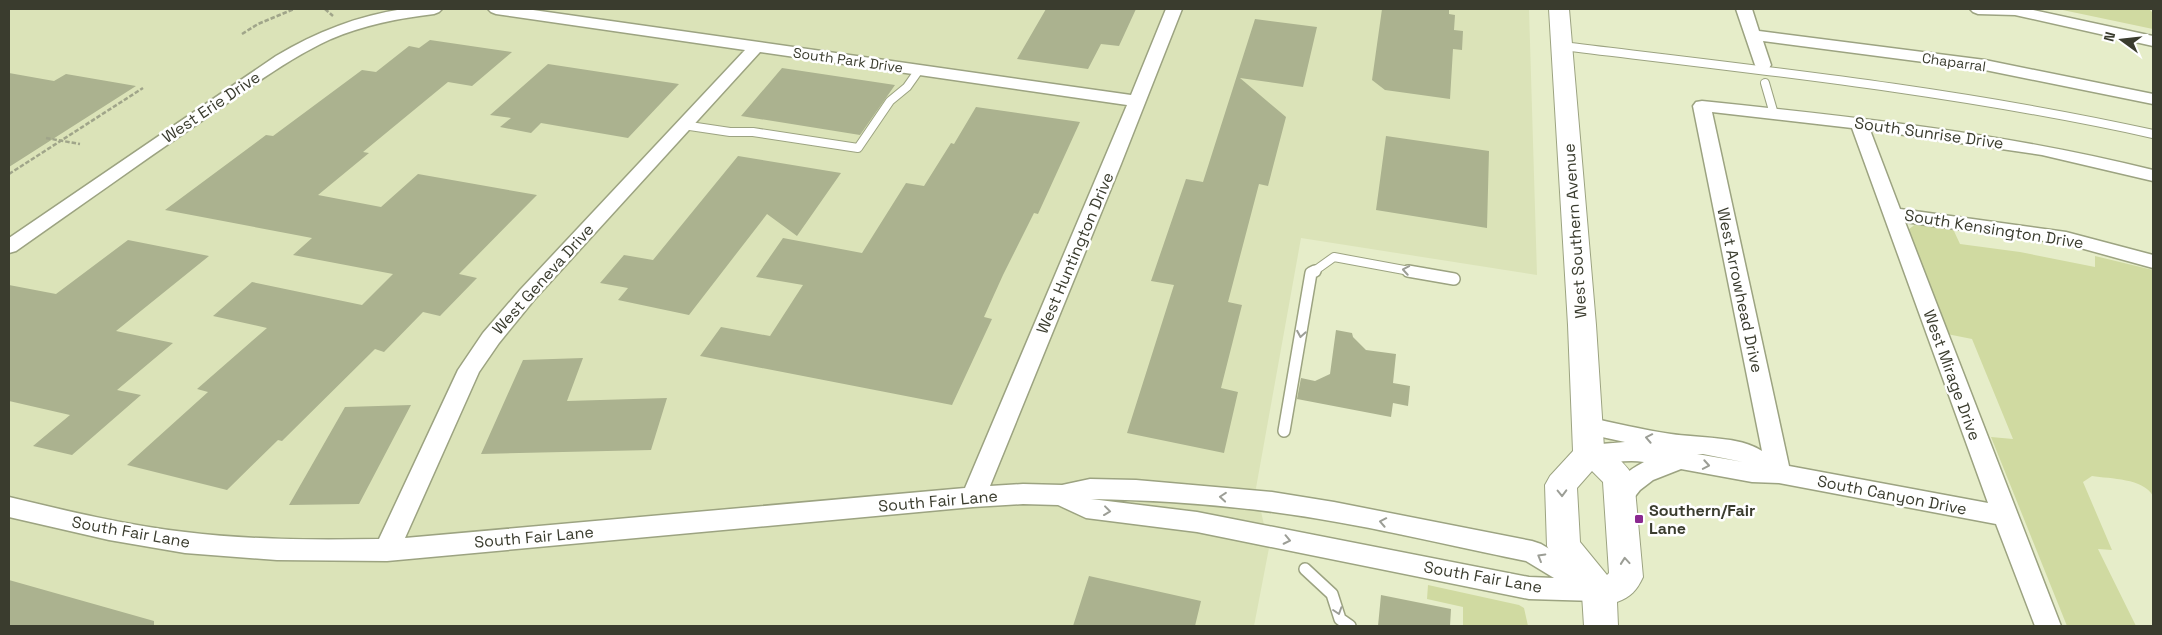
<svg xmlns="http://www.w3.org/2000/svg" width="2162" height="635" font-family="'Space Grotesk',sans-serif">
  <rect width="100%" height="100%" fill="#e6edc9"/>
  <path fill="#dbe3b8" d="M9,9H1529L1537,275L1301,238L1256,488L1269,548L1254,626H9Z"/>
  <path fill="#d0daa1" d="M2058,9H2149L2153,13V29Z
    M1916,224L1953,229L1960,244L2020,252L2095,267V256L2153,270V496C2143,478 2111,479 2092,476L2083,482L2112,550L2098,549L2136,626H2067L1991,437L2013,439L1972,339L1947,334L1910,235L1909,229Z
    M1428,585L1519,605L1524,608L1528,626H1463V607L1427,599Z"/>
  <path fill="#abb28f" d="M1046,9H1136L1119,46L1101,44L1088,69L1017,59Z
    M1382,9H1449V14L1455,15L1454,30L1463,31L1462,50L1453,49L1450,99L1385,90L1372,80Z
    M1255,19L1317,27L1303,87L1240,78L1286,117L1268,186L1259,184L1228,302L1242,305L1221,388L1238,392L1224,453L1127,433L1174,285L1151,281L1186,179L1203,182Z
    M430,40L512,52L472,86L448,82L363,152L369,153L318,195L381,207L418,174L537,195L459,274L477,278L440,316L423,312L384,352L375,349L282,441L278,440L227,490L127,465L208,392L197,389L267,328L213,316L252,282L362,305L393,274L293,255L312,238L165,210L266,135L273,136L362,70L376,72L409,46L419,48Z
    M548,64L679,84L628,138L541,123L531,133L500,127L511,118L490,115Z
    M782,68L895,85L860,135L741,116Z
    M9,73L54,81L66,74L136,86L9,167Z
    M976,107L1080,122L1038,214L1034,213L1003,275L984,317L992,319L952,405L700,356L721,327L770,336L803,285L756,277L783,238L862,253L906,183L924,186L951,143L954,144Z
    M1386,136L1489,151L1487,228L1376,210Z
    M738,156L841,173L797,236L767,214L689,315L618,300L628,288L600,283L624,255L653,260Z
    M128,240L209,256L116,331L173,343L117,390L141,395L72,455L33,446L70,415L9,401V285L56,294Z
    M1336,330L1352,333L1353,337L1366,350L1396,354L1393,383L1410,386L1408,406L1393,403L1391,417L1297,399L1301,378L1315,381L1330,374Z
    M583,358L567,401L667,398L651,450L481,454L523,360Z
    M411,405L359,504L289,505L345,407Z
    M1089,576L1201,601L1195,626H1073Z
    M9,580L154,621V626H9Z
    M1381,595L1451,609L1450,626H1378Z"/>
  <g fill="none" stroke-linecap="round" stroke-linejoin="round">
    <g stroke="#9ca381" stroke-width="10">
      <path id="service-far1" d="M1562,46C1760,70 1958,91 2153,134
        M1765,83L1774,114
        M683,125L730,132H753L858,148L890,101L907,87L919,70
        M1313,272L1334,257L1415,272"/>
    </g>
    <g stroke="#9ca381" stroke-width="14">
      <path id="service" d="M1408,271L1454,279
        M1284,431L1311,273L1315,271
        M1305,569L1332,594L1340,619L1350,626"/>
    </g>
    <g stroke="#9ca381" stroke-width="3">
      <path id="minor" d="M403,9H442L439,12L434,14C399,18 364,25 331,39C283,61 240,95 196,125C136,166 76,209 16,251L9,253V238L276,56C316,32 357,16 403,9Z
        M488,9H526L1131,95L1166,9H1182L1121,164L990,486L1023,484L1062,485L1090,479L1136,480L1272,492L1334,502L1532,541L1541,544L1605,582L1609,590L1605,598L1596,601L1529,599L1197,532L1086,518L1058,505L1023,504L973,507L387,561L277,560L185,553L109,540L9,517V497C67,511 125,525 185,532C249,540 314,540 379,539L458,370L483,333L520,290L745,50L496,14L491,12ZM760,52L1127,105L965,488L405,538L479,372L499,343L534,300ZM1091,499C1151,500 1213,504 1273,512C1358,523 1442,544 1526,561L1554,578L1529,577L1197,512Z
        M1736,9H1752L1759,31L1985,60L2153,94V104L1985,70L1763,41L1771,65L1769,68H1757L1755,65Z
        M1970,9H2028L2153,36V46L2015,15L1978,14L1973,12Z
        M1702,101C1854,117 2005,133 2153,170V181L2042,155L1870,130L1900,209L2066,232L2153,255V268L2066,244L1905,222L2061,626H2035L1996,524L1779,483L1752,482L1681,469L1653,480L1640,490L1629,504L1620,507L1611,504L1608,497C1616,481 1628,470 1644,462C1623,458 1601,467 1581,460L1577,454L1581,448L1589,445L1625,442L1579,432L1575,426L1579,420L1587,417C1615,423 1643,430 1671,434C1697,438 1740,436 1762,451L1693,106L1696,102ZM1712,112L1852,128L1988,503L1789,466ZM1697,454H1703L1743,462Z"/>
    </g>
    <g stroke="#9ca381" stroke-width="2">
      <path id="secondary" d="M1549,9H1569L1596,325L1604,448C1617,456 1627,465 1634,478L1643,577C1637,590 1631,597 1617,602L1618,626H1584L1582,594L1552,556L1547,546L1545,485L1550,476L1573,451L1568,325ZM1592,471L1603,482L1609,573L1607,575L1580,542L1577,488Z"/>
    </g>
    <path stroke="#a0a58a" stroke-width="2.5" stroke-dasharray="4.5 2" stroke-linecap="butt" d="M325,9L333,16
      M242,34L258,24L294,9
      M46,138L80,144
      M9,174L143,88"/>
    <use href="#service-far1" stroke="#fff" stroke-width="8"/>
    <use href="#service" stroke="#fff" stroke-width="11"/>
    <use href="#minor" fill="#fff" fill-rule="evenodd"/>
    <use href="#secondary" fill="#fff" fill-rule="evenodd"/>
  </g>
  <defs><path id="oneway-chevron" d="M-2-3.5L2.5 0L-2 3.5" fill="none" stroke-width="1.6" stroke-linecap="round" stroke-linejoin="round" transform="scale(1.25)"/></defs>
  <g stroke="#9c9e96">
    <use href="#oneway-chevron" transform="translate(1406 270) rotate(-170)"/>
    <use href="#oneway-chevron" transform="translate(1301 334) rotate(100)"/>
    <use href="#oneway-chevron" transform="translate(1649 438) rotate(-169)"/>
    <use href="#oneway-chevron" transform="translate(1706 465) rotate(10)"/>
    <use href="#oneway-chevron" transform="translate(1562 493) rotate(89)"/>
    <use href="#oneway-chevron" transform="translate(1223 497) rotate(-175)"/>
    <use href="#oneway-chevron" transform="translate(1107 511) rotate(7)"/>
    <use href="#oneway-chevron" transform="translate(1383 522) rotate(-169)"/>
    <use href="#oneway-chevron" transform="translate(1287 540) rotate(12)"/>
    <use href="#oneway-chevron" transform="translate(1541 557) rotate(-150)"/>
    <use href="#oneway-chevron" transform="translate(1625 561) rotate(-95)"/>
    <use href="#oneway-chevron" transform="translate(1338 611) rotate(72)"/>
  </g>
  <rect fill="#8b2890" stroke="#fff" stroke-width="2" x="1634" y="514" width="10" height="10" rx="2.5"/>
  <g text-anchor="middle" dominant-baseline="central" stroke-width="5" stroke-linejoin="round" paint-order="stroke">
    <g font-size="14" fill="#3a3c2e" stroke="#fff">
      <text transform="translate(848 60) rotate(8)">South Park Drive</text>
      <text transform="translate(1954 62) rotate(8)">Chaparral</text>
    </g>
    <g font-size="16" fill="#3a3c2e" stroke="#fff">
      <text transform="translate(211 107) rotate(-34)">West Erie Drive</text>
      <text transform="translate(1929 133) rotate(8)">South Sunrise Drive</text>
      <text transform="translate(1994 229) rotate(9)">South Kensington Drive</text>
      <text transform="translate(1575 231) rotate(-94)">West Southern Avenue</text>
      <text transform="translate(1075 253) rotate(-67)">West Huntington Drive</text>
      <text transform="translate(543 279) rotate(-48)">West Geneva Drive</text>
      <text transform="translate(1740 290) rotate(78)">West Arrowhead Drive</text>
      <text transform="translate(1952 375) rotate(70)">West Mirage Drive</text>
      <text transform="translate(1892 495) rotate(11)">South Canyon Drive</text>
      <text transform="translate(938 501) rotate(-5)">South Fair Lane</text>
      <text transform="translate(131 532) rotate(10)">South Fair Lane</text>
      <text transform="translate(534 537) rotate(-5)">South Fair Lane</text>
      <text transform="translate(1483 577) rotate(10)">South Fair Lane</text>
    </g>
    <g font-size="16" font-weight="bold" fill="#3a3c2e" stroke="#fff" text-anchor="start">
      <text x="1649" y="510">Southern/Fair<tspan x="1649" dy="18">Lane</tspan></text>
    </g>
  </g>
  <rect width="2162" height="635" fill="none" stroke="#3a3c2e" stroke-width="20"/>
  <g transform="translate(2122 40) rotate(285)" stroke="#ffffff" stroke-width="4" paint-order="stroke">
  <path d="M0-4L9 19L0 12L-9 19Z" fill="#3a3c2e"/>
  <text y="-8" font-size="14" font-weight="bold" text-anchor="middle" fill="#3a3c2e">N</text>
  </g>
</svg>
